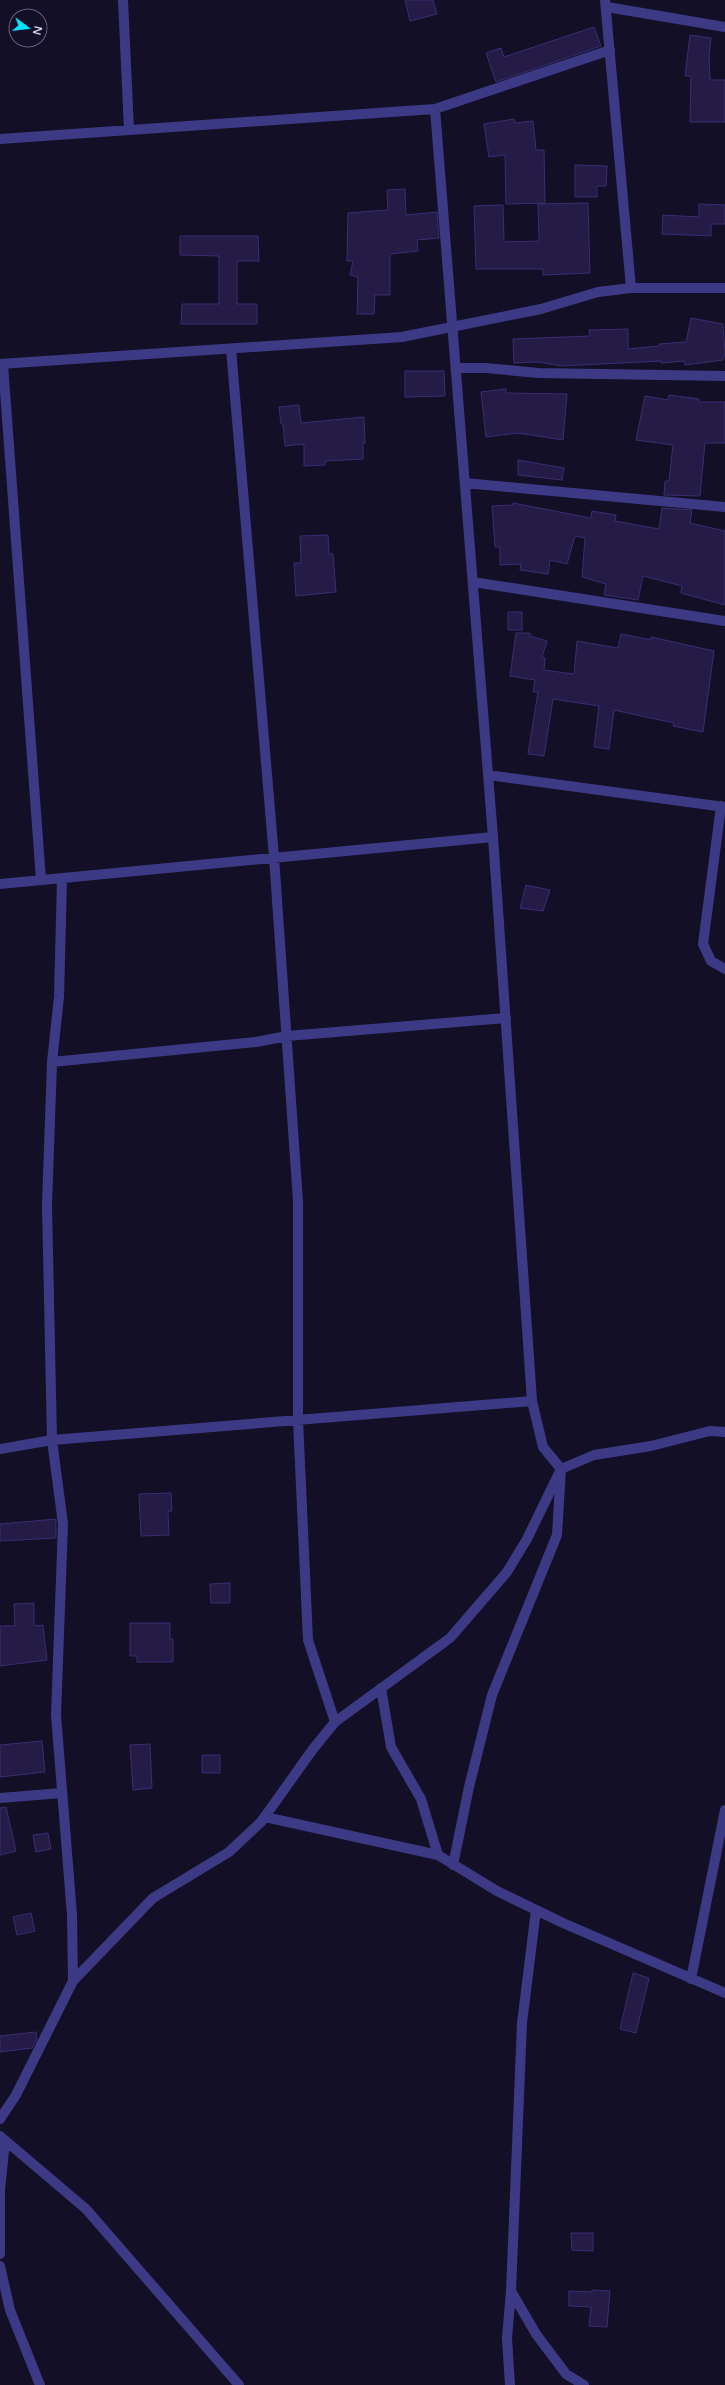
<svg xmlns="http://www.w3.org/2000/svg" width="725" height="2385" font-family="'Varela Round',sans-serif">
  <rect width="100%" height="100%" fill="#130f26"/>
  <path fill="#241b47" stroke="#3b2d73" d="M405,0H433L437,14L410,21Z
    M594,27L601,46L496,82L486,53L501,48L504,57Z
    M690,35L711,38L709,55L710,80H725V122H690L691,76H685Z
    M514,119L515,123L533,121L536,150H544L545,203L506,204L505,155L489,157L484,124Z
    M575,165L607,166L606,186H597V197H575Z
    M405,189L406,215L437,212L439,238L417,240L418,251L390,254V295H375L374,314H357L358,277L350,275L353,261H347L348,213L388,210L387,190Z
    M588,203L590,273L543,275V269H476L474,206L503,205L504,242L539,241L538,204Z
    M699,204L725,205V224H711V236L662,234L663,215L699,217Z
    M180,236H258L259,261H237V304H257V324H181L182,304H219V256L180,255Z
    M691,318L723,324L725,353L723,360L685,365L684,361L661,363V361L561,366L538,362L514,363L513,339L590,336L589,330L628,329V349L659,346V344L686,342Z
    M405,371H444L445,396L405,397Z
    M506,389V393L567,394L563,440L518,433L486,437L481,392Z
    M669,395L699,399V402H725V443H705L700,496L664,495L665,481H669L673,445L636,440L645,396L668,400Z
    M299,405L301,423L364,417L365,443H363V459L325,461V465L304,466V444L285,446L283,424H281L279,407Z
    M518,460L564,468L562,480L518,475Z
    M513,503L591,518L592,511L616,515L615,521L659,529L662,508L692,510L690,523L725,531V605L681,593L682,586L643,576L638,600L604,595L606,584L582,577L585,538L575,536L567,564L550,560L548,574L520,570L521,564L500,565V547H495L492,506L513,505Z
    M328,535L329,554H333L336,592L296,596L294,563H301L300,536Z
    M508,612H522V630H508Z
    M516,633H530V636L547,641L542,657L545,658L544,670L574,674L577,641L618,648L621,634L651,640V637L714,651L703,732L673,726L674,723L614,710L609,749L594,747L599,706L553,699L544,756L528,754L538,692H533L535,680L510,676Z
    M526,885L550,890L543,911L520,908Z
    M171,1493L172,1511H168L169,1535L141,1536L139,1494Z
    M56,1519V1538L0,1541V1524Z
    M230,1583V1603H211L210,1584Z
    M34,1603V1626L43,1625L47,1660L0,1666V1626H15L14,1604Z
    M130,1623H170V1639H173V1662H137V1656H130Z
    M42,1741L45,1772L0,1777V1745Z
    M150,1744L152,1788L133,1790L130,1745Z
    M202,1755H220V1773H202Z
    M6,1807L16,1851L0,1855V1808Z
    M48,1833L51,1849L36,1852L33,1835Z
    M31,1913L35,1931L17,1935L13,1917Z
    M633,1973L649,1978L636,2033L620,2029Z
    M36,2032L37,2039L32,2048L0,2052V2036Z
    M571,2233H593V2251L572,2250Z
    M592,2290L610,2291L607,2327L589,2326L591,2307L569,2306V2291L592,2292Z"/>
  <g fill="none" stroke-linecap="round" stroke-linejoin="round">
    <path stroke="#3d3a85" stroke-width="10" d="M123,0L129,130
      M605,0L631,288
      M607,7L725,27
      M435,109L493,837L532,1401L543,1447L561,1469L557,1535L492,1695L469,1787L453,1865
      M0,139L435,109L610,50
      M231,349L274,857L298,1201V1420L308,1640L335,1722
      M3,364L41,880
      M456,368H486L538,373L725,376
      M465,483L725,507
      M473,582L725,621
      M488,775L725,807
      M721,806L703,944L711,961L725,969
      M62,879L59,997L52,1062L47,1205L52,1440L63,1524L56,1715L72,1915L73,1981
      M0,884L493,837
      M52,1062L256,1042L287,1036L506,1018
      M0,1449L52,1440L532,1401
      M381,1688L391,1747L421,1799L438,1855
      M0,1798L62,1793
      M265,1817L438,1855L497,1891L563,1923L725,1993
      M536,1910L522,2023L511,2291L536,2334L566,2374L584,2385
      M691,1979L725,1810
      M0,2119L16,2095L73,1981L153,1898L229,1852L261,1822L313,1749L335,1722L450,1638L507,1572L527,1539L561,1469L594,1455L651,1446L710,1431L725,1432
      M0,2136L86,2209L239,2385
      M0,2254V2190L5,2141
      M0,2266L10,2310L40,2385
      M510,2385L507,2338L511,2291"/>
    <path stroke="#3d3a85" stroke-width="10" d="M0,364L402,337L541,309L598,292L631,288H725"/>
  </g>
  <g transform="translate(28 28) rotate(105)"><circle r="19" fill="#130f26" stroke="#625e7d"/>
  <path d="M0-3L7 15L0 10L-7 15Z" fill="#00e5ff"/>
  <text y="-6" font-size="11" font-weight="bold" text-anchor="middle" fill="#d9d4ff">N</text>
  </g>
</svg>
